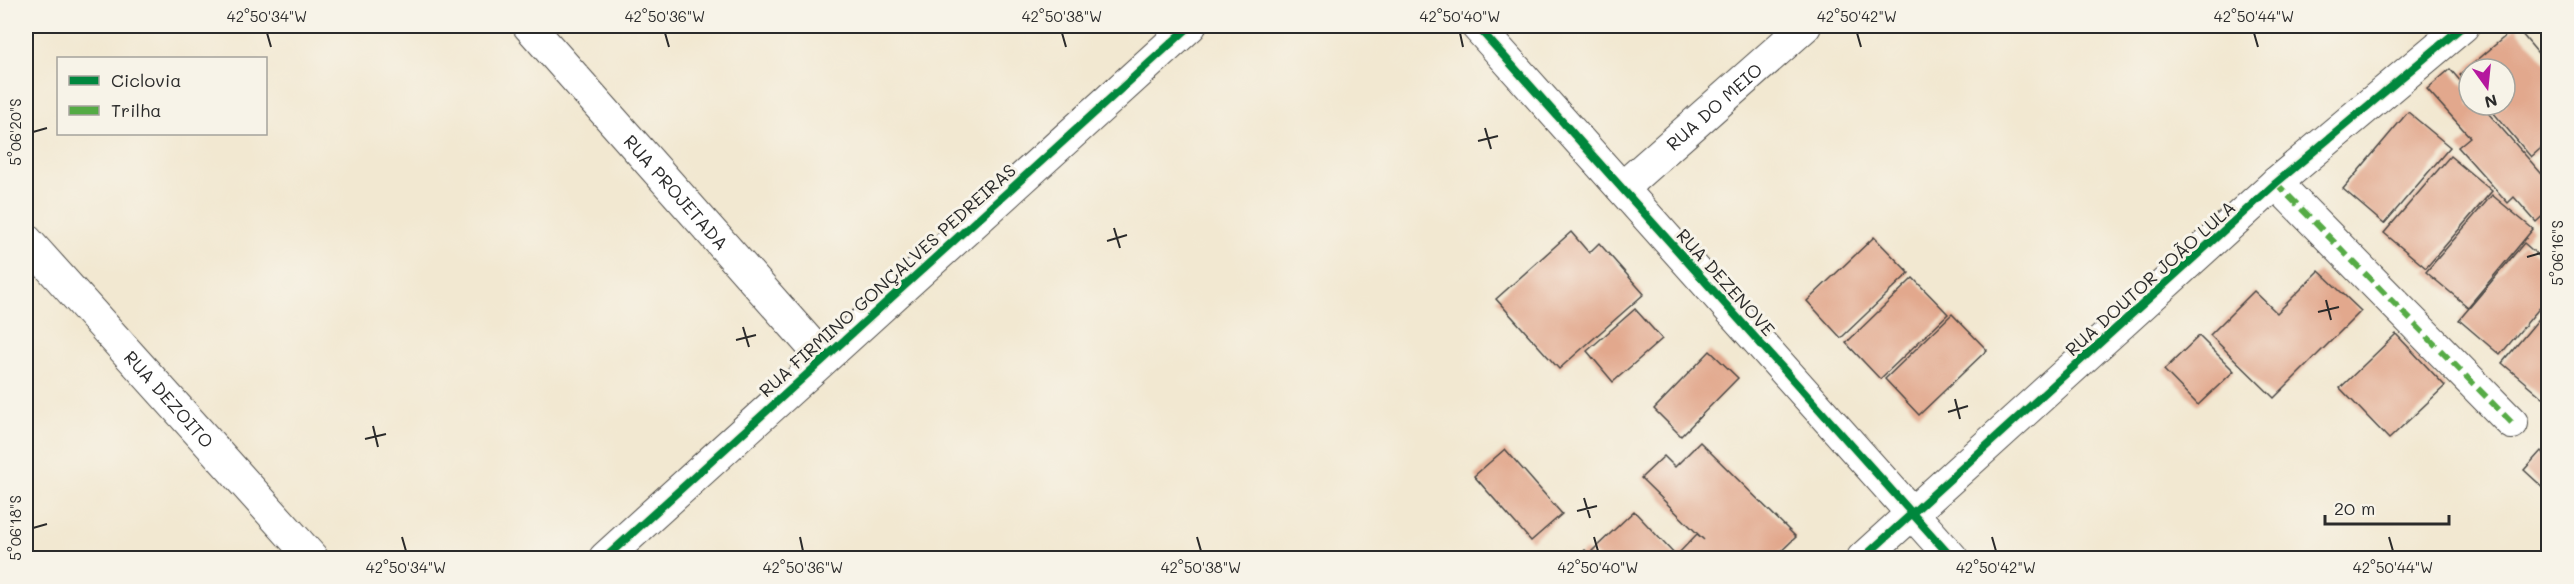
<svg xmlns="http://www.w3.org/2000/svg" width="2574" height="584" font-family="Mali,sans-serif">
  <rect width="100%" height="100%" fill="#f7f3e8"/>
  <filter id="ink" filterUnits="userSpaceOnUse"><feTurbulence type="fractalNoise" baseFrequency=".0167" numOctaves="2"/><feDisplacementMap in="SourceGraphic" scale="12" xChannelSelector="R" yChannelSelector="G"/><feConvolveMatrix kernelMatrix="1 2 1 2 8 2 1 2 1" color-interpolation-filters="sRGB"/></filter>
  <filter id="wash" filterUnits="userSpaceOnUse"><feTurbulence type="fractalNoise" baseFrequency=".008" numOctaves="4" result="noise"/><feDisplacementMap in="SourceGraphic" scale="24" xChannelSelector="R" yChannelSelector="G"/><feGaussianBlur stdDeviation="1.35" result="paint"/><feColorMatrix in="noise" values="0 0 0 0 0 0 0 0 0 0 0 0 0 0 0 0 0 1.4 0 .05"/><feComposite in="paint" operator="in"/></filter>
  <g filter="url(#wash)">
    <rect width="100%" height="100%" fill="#f2e8d1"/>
    <g id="blocks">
      <path fill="#e2a88d" d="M2516,27L2548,65V142L2531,157L2487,105H2505V69H2469V85L2460,75Z
        M2450,69L2469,91V105H2481L2548,181V211L2536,222L2514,197L2508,203L2458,147L2470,137L2427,89Z
        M2408,112L2450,147L2384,224L2343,189Z
        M2450,156L2492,191L2426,268L2384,233Z
        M2492,195L2533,229L2468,307L2426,272Z
        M1571,232L1589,253L1599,243L1644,294L1559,369L1496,299Z
        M1874,237L1909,273L1841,338L1807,301Z
        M2524,243L2548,264V298L2500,355L2459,320Z
        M2319,271L2361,311L2274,398L2210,335L2254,291L2277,313Z
        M1913,278L1948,314L1880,379L1846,343Z
        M2548,308V392L2543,398L2502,363Z
        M1635,309L1662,339L1613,382L1587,351Z
        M1952,314L1987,350L1919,415L1885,379Z
        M2396,334L2445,386L2389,439L2340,388Z
        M2199,336L2234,371L2198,405L2164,370Z
        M1710,351L1738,378L1681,436L1654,409Z
        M1700,442L1796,537L1774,558H1600L1592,551L1634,511L1676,556L1697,534L1704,540L1641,478L1664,456L1675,467Z
        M1505,449L1562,514L1531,541L1474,476Z
        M2541,451L2548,458V492L2524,470Z
        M1585,550L1593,558H1576Z"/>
    </g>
  </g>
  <g filter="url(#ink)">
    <use href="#blocks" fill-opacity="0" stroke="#494744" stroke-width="1.5"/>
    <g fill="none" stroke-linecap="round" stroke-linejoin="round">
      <g stroke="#494744" stroke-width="34">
        <g id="minor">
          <path id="s1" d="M529,26L823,358"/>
          <path d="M1477,26L1952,558"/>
          <path d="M2276,183L2512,423"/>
          <path id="s2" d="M1622,188L1805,26"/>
          <path id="s3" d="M26,240L312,558"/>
          <path d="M605,558L1190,26"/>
          <path d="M1863,558L2276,183L2463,26"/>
        </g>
      </g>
      <use href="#minor" stroke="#fff" stroke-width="32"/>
      <path stroke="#54ab44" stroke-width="6" stroke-dasharray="12 6" stroke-linecap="butt" d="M2276,183L2512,423"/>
      <g stroke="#f7f3e8" stroke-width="11">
        <path id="cycleway" d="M1477,26L1952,558
          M605,558L1190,26
          M1863,558L2276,183L2463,26"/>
      </g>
      <use href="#cycleway" stroke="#00873e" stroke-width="8"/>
    </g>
  </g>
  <path fill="none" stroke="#2b2b2b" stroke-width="2" d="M267,33L271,47M665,33L669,47M1062,33L1066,47M1460,33L1463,47M1857,33L1861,47M2254,33L2258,47M1485,128L1491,149M33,132L47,128M1478,141L1498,136M1114,228L1120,248M1107,241L1127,235M2527,257L2541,253M2326,300L2331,320M2318,312L2339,307M743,327L749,347M736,340L756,335M1955,399L1960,419M1948,412L1968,406M373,426L378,447M365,439L386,434M1584,498L1590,518M1577,511L1597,506M33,528L47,524M402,537L406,551M800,537L803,551M1197,537L1201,551M1594,537L1598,551M1992,537L1996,551M2389,537L2393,551"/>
  <g text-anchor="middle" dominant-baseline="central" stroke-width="6" stroke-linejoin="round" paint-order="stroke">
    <g font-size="18" fill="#2b2b2b" stroke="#f7f3e8">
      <text stroke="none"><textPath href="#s2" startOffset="123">RUA DO MEIO</textPath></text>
      <text stroke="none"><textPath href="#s1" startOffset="222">RUA PROJETADA</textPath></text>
      <text transform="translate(2150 278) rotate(-42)">RUA DOUTOR JOÃO LULA</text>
      <text transform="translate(887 280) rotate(-42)">RUA FIRMINO GONÇALVES PEDREIRAS</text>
      <text transform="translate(1726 282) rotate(48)">RUA DEZENOVE</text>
      <text stroke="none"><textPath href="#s3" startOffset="214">RUA DEZOITO</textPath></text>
    </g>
  </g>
  <rect width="2574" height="584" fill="none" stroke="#f7f3e8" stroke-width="66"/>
  <rect x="57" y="57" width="210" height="78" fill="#f7f3e8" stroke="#a5a39c" stroke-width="1.5"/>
  <rect x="69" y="76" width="30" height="9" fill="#00873e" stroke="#a5a39c" stroke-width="1.5"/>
  <text x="111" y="87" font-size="18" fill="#2b2b2b">Ciclovia</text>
  <rect x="69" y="106" width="30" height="9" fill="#54ab44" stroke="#a5a39c" stroke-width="1.5"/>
  <text x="111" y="117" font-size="18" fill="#2b2b2b">Trilha</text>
  <g transform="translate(2487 87) rotate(165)"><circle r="28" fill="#f7f3e8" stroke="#a5a39c" stroke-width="1.5"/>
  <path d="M0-4.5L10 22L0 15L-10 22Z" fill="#b5179e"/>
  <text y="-9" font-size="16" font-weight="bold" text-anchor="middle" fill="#2b2b2b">N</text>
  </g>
  <path d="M2325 515v9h124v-9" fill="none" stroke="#2b2b2b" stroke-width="3"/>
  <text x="2334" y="515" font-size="18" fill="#2b2b2b" stroke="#f7f3e8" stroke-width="4.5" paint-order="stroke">20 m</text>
  <rect x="33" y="33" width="2508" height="518" fill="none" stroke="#2b2b2b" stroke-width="2"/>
  <g font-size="15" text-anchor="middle" fill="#2b2b2b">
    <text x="267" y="22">42°50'34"W</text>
    <text x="665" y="22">42°50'36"W</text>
    <text x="1062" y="22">42°50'38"W</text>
    <text x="1460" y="22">42°50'40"W</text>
    <text x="1857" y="22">42°50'42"W</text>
    <text x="2254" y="22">42°50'44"W</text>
    <text transform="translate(16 132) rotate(-90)" y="5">5°06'20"S</text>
    <text transform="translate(2558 253) rotate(-90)" y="5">5°06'16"S</text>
    <text transform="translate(16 528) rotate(-90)" y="5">5°06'18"S</text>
    <text x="406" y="573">42°50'34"W</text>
    <text x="803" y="573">42°50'36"W</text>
    <text x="1201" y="573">42°50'38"W</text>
    <text x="1598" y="573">42°50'40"W</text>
    <text x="1996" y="573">42°50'42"W</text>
    <text x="2393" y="573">42°50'44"W</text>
  </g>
</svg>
